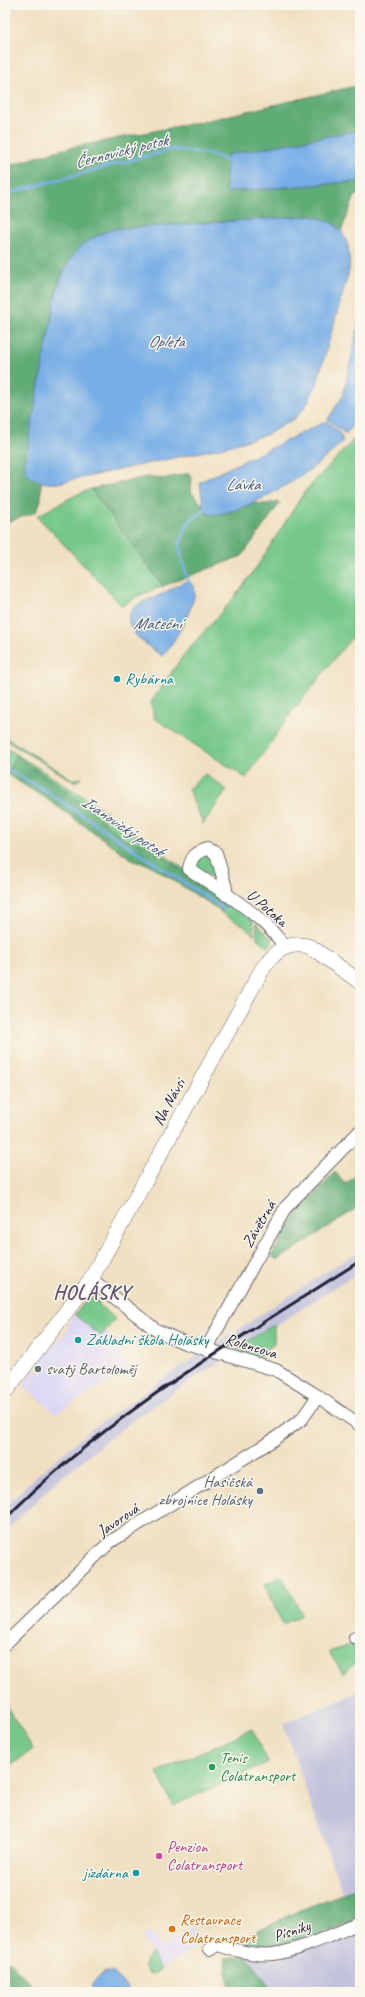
<svg xmlns="http://www.w3.org/2000/svg" width="365" height="1997" font-family="Caveat,sans-serif">
  <rect width="100%" height="100%" fill="#fbf7ec"/>
  <filter id="ink" filterUnits="userSpaceOnUse"><feTurbulence type="fractalNoise" baseFrequency=".025" numOctaves="2"/><feDisplacementMap in="SourceGraphic" scale="8" xChannelSelector="R" yChannelSelector="G"/><feConvolveMatrix kernelMatrix="1 2 1 2 8 2 1 2 1" color-interpolation-filters="sRGB"/></filter>
  <filter id="wash" filterUnits="userSpaceOnUse"><feTurbulence type="fractalNoise" baseFrequency=".012" numOctaves="4" result="noise"/><feDisplacementMap in="SourceGraphic" scale="16" xChannelSelector="R" yChannelSelector="G"/><feGaussianBlur stdDeviation="0.9" result="paint"/><feColorMatrix in="noise" values="0 0 0 0 0 0 0 0 0 0 0 0 0 0 0 0 0 1.4 0 .05"/><feComposite in="paint" operator="in"/></filter>
  <g filter="url(#wash)">
    <rect width="100%" height="100%" fill="#f0e0c1"/>
    <path fill="#dcd6f6" d="M75,1315L101,1336L106,1331L128,1368L56,1414L23,1386L34,1369L39,1373L43,1372L37,1365L50,1348L52,1349L69,1328L67,1326Z
      M193,1927L203,1942L156,1973H148L145,1970L146,1959L151,1953L142,1937L150,1932L161,1948Z"/>
    <path fill="#c2c2dc" d="M360,1250V1271L184,1385L125,1426L51,1486L5,1532V1507L39,1473L88,1432L174,1371Z
      M360,1691V1887L343,1895L283,1724Z
      M360,1930V1992H274L246,1955L278,1959Z"/>
    <path fill="#76c88a" stroke="#4c7562" d="M360,433V627L292,712L246,778L154,718L151,702L185,653L233,599L256,568L305,491Z
      M91,489L163,586L138,596L122,606L37,516L76,495Z
      M5,737L72,779L82,778L75,782L5,740Z
      M5,747L104,810L253,920L254,935L244,926L220,912L227,902L146,845L125,840L82,803L15,755L8,775L5,773Z
      M205,774L227,790L203,824L188,789Z
      M207,855L214,860L220,883L197,868L196,860L201,856Z
      M256,923L272,939V944L268,947L257,938Z
      M93,1296L100,1299L98,1304L115,1319L101,1336L75,1315L87,1299Z
      M274,1324V1344L259,1356L240,1352L236,1349Z
      M282,1576L302,1615L283,1624L264,1585Z
      M352,1644L359,1660L343,1674L329,1652Z
      M5,1704L33,1749L5,1770Z
      M252,1729L268,1762L173,1806L157,1772Z
      M151,1953L161,1970L152,1974L148,1973L144,1966L146,1959Z"/>
    <path fill="#60ac76" stroke="#416758" d="M360,85V130L227,156L226,192L360,181V194L355,196L341,231L335,224L309,216L113,229C78,242 69,254 57,289L25,462L27,473L41,482V500L36,512L5,523V167L59,150L209,120Z
      M189,473L192,478L191,492L205,508L228,513L253,503L266,504L277,502L280,503L242,556L163,586L91,489L146,477L163,479Z
      M15,755L82,803L125,840L146,845L227,902L221,911L148,864L136,862L45,798L8,775Z
      M335,1172L345,1184L360,1173V1206L278,1260L271,1256L298,1212Z
      M357,1888L360,1895V1920L288,1946L266,1951L250,1948L246,1936L300,1910Z
      M246,1955L274,1992H230L225,1958Z
      M5,1957L38,1991L44,1992H5Z"/>
    <path fill="#77aee6" stroke="#4c6890" d="M360,130V181L226,192L227,155Z
      M309,216C343,220 351,239 349,271L316,386L305,407L295,418L268,434L229,446L58,483C47,484 29,482 25,468C24,462 26,455 27,449L57,289C69,255 78,242 113,229Z
      M360,318V413L347,433H344L328,419L343,396Z
      M327,421C333,427 344,433 342,442C334,449 327,457 319,463C297,480 235,519 208,514L203,505L200,482Z
      M188,581L194,586C199,601 173,645 162,656C151,648 117,627 133,609C139,602 152,599 160,595C169,591 179,583 188,581Z
      M105,1971L113,1972L127,1988V1992H91L92,1984Z"/>
    <g fill="none" stroke-linecap="round" stroke-linejoin="round">
      <path stroke="#77aee6" stroke-width="3" d="M5,194L172,149L210,154L230,162
        M188,581L179,546L188,523L207,507
        M5,768L43,789L224,909"/>
    </g>
  </g>
  <g filter="url(#ink)">
    <g fill="none" stroke-linecap="round" stroke-linejoin="round">
      <g stroke="#6a646a" stroke-width="14">
        <path id="minor" d="M226,895V888L216,853L207,849C196,852 191,857 189,869C222,892 261,913 285,947
          M91,1279L156,1330L185,1343L276,1370L313,1393L360,1425
          M206,1349L286,1207L360,1131
          M355,1638L360,1637
          M5,1644L110,1542L273,1440L302,1419L318,1396
          M210,1949L218,1945C232,1950 258,1956 273,1954C301,1950 333,1934 360,1923"/>
      </g>
      <g stroke="#6a646a" stroke-width="16">
        <path id="tertiary" d="M5,1392L91,1279L263,968C275,950 290,940 311,947L360,982"/>
      </g>
      <use href="#minor" stroke="#fff" stroke-width="12"/>
      <use href="#tertiary" stroke="#fff" stroke-width="15"/>
      <path stroke="#22223b" stroke-width="3" d="M5,1519C108,1414 237,1340 360,1261"/>
    </g>
  </g>
  <g fill="#0f9aa8" stroke="#fbf7ec" stroke-width="1.5">
    <circle cx="117" cy="679" r="4"/>
    <circle cx="78" cy="1340" r="4"/>
    <circle cx="136" cy="1873" r="4"/>
  </g>
  <circle fill="#6b7280" stroke="#fbf7ec" stroke-width="1.5" cx="38" cy="1369" r="4"/>
  <circle fill="#5c6f8a" stroke="#fbf7ec" stroke-width="1.5" cx="260" cy="1491" r="4"/>
  <circle fill="#2e9e5b" stroke="#fbf7ec" stroke-width="1.5" cx="212" cy="1767" r="4"/>
  <circle fill="#d1479c" stroke="#fbf7ec" stroke-width="1.5" cx="159" cy="1856" r="4"/>
  <circle fill="#e8710a" stroke="#fbf7ec" stroke-width="1.5" cx="172" cy="1929" r="4"/>
  <g text-anchor="middle" dominant-baseline="central" stroke-width="3" stroke-linejoin="round" paint-order="stroke">
    <g font-size="16" fill="#0d838f" stroke="#fbf7ec" text-anchor="start">
      <text x="125" y="679">Rybárna</text>
      <text x="86" y="1340">Základní škola Holásky</text>
      <text x="128" y="1873" text-anchor="end">jízdárna</text>
    </g>
    <g font-size="16" fill="#22223b" stroke="#fbf7ec">
      <text transform="translate(267 908) rotate(41)">U Potoka</text>
      <text transform="translate(169 1102) rotate(-61)">Na Návsi</text>
      <text transform="translate(259 1224) rotate(-60)">Závětrná</text>
      <text transform="translate(251 1346) rotate(17)">Rolencova</text>
      <text transform="translate(118 1520) rotate(-34)">Javorová</text>
      <text transform="translate(292 1931) rotate(-18)">Písníky</text>
    </g>
    <g font-size="16" fill="#5b616d" stroke="#fbf7ec" text-anchor="start">
      <text x="46" y="1369">svatý Bartoloměj</text>
    </g>
    <g font-size="16" fill="#4e5e75" stroke="#fbf7ec" text-anchor="end">
      <text x="252" y="1482">Hasičská<tspan x="252" dy="18">zbrojnice Holásky</tspan></text>
    </g>
    <g font-size="16" fill="#27864d" stroke="#fbf7ec" text-anchor="start">
      <text x="220" y="1758">Tenis<tspan x="220" dy="18">Colatransport</tspan></text>
    </g>
    <g font-size="16" fill="#b23c85" stroke="#fbf7ec" text-anchor="start">
      <text x="167" y="1847">Penzion<tspan x="167" dy="18">Colatransport</tspan></text>
    </g>
    <g font-size="16" fill="#c56008" stroke="#fbf7ec" text-anchor="start">
      <text x="180" y="1920">Restaurace<tspan x="180" dy="18">Colatransport</tspan></text>
    </g>
    <g font-size="17" font-style="italic" fill="#445a7f" stroke="#fbf7ec">
      <text transform="translate(121 151) rotate(-14)">Černovický potok</text>
      <text x="166" y="341">Opleta</text>
      <text x="243" y="484">Lávka</text>
      <text x="157" y="623">Mateční</text>
      <text transform="translate(123 826) rotate(34)">Ivanovický potok</text>
    </g>
    <g font-size="20" font-weight="bold" letter-spacing="1" fill="#625270" stroke="#fbf7ec">
      <text x="92" y="1292">HOLÁSKY</text>
    </g>
  </g>
  <rect width="365" height="1997" fill="none" stroke="#fbf7ec" stroke-width="20"/>
</svg>
